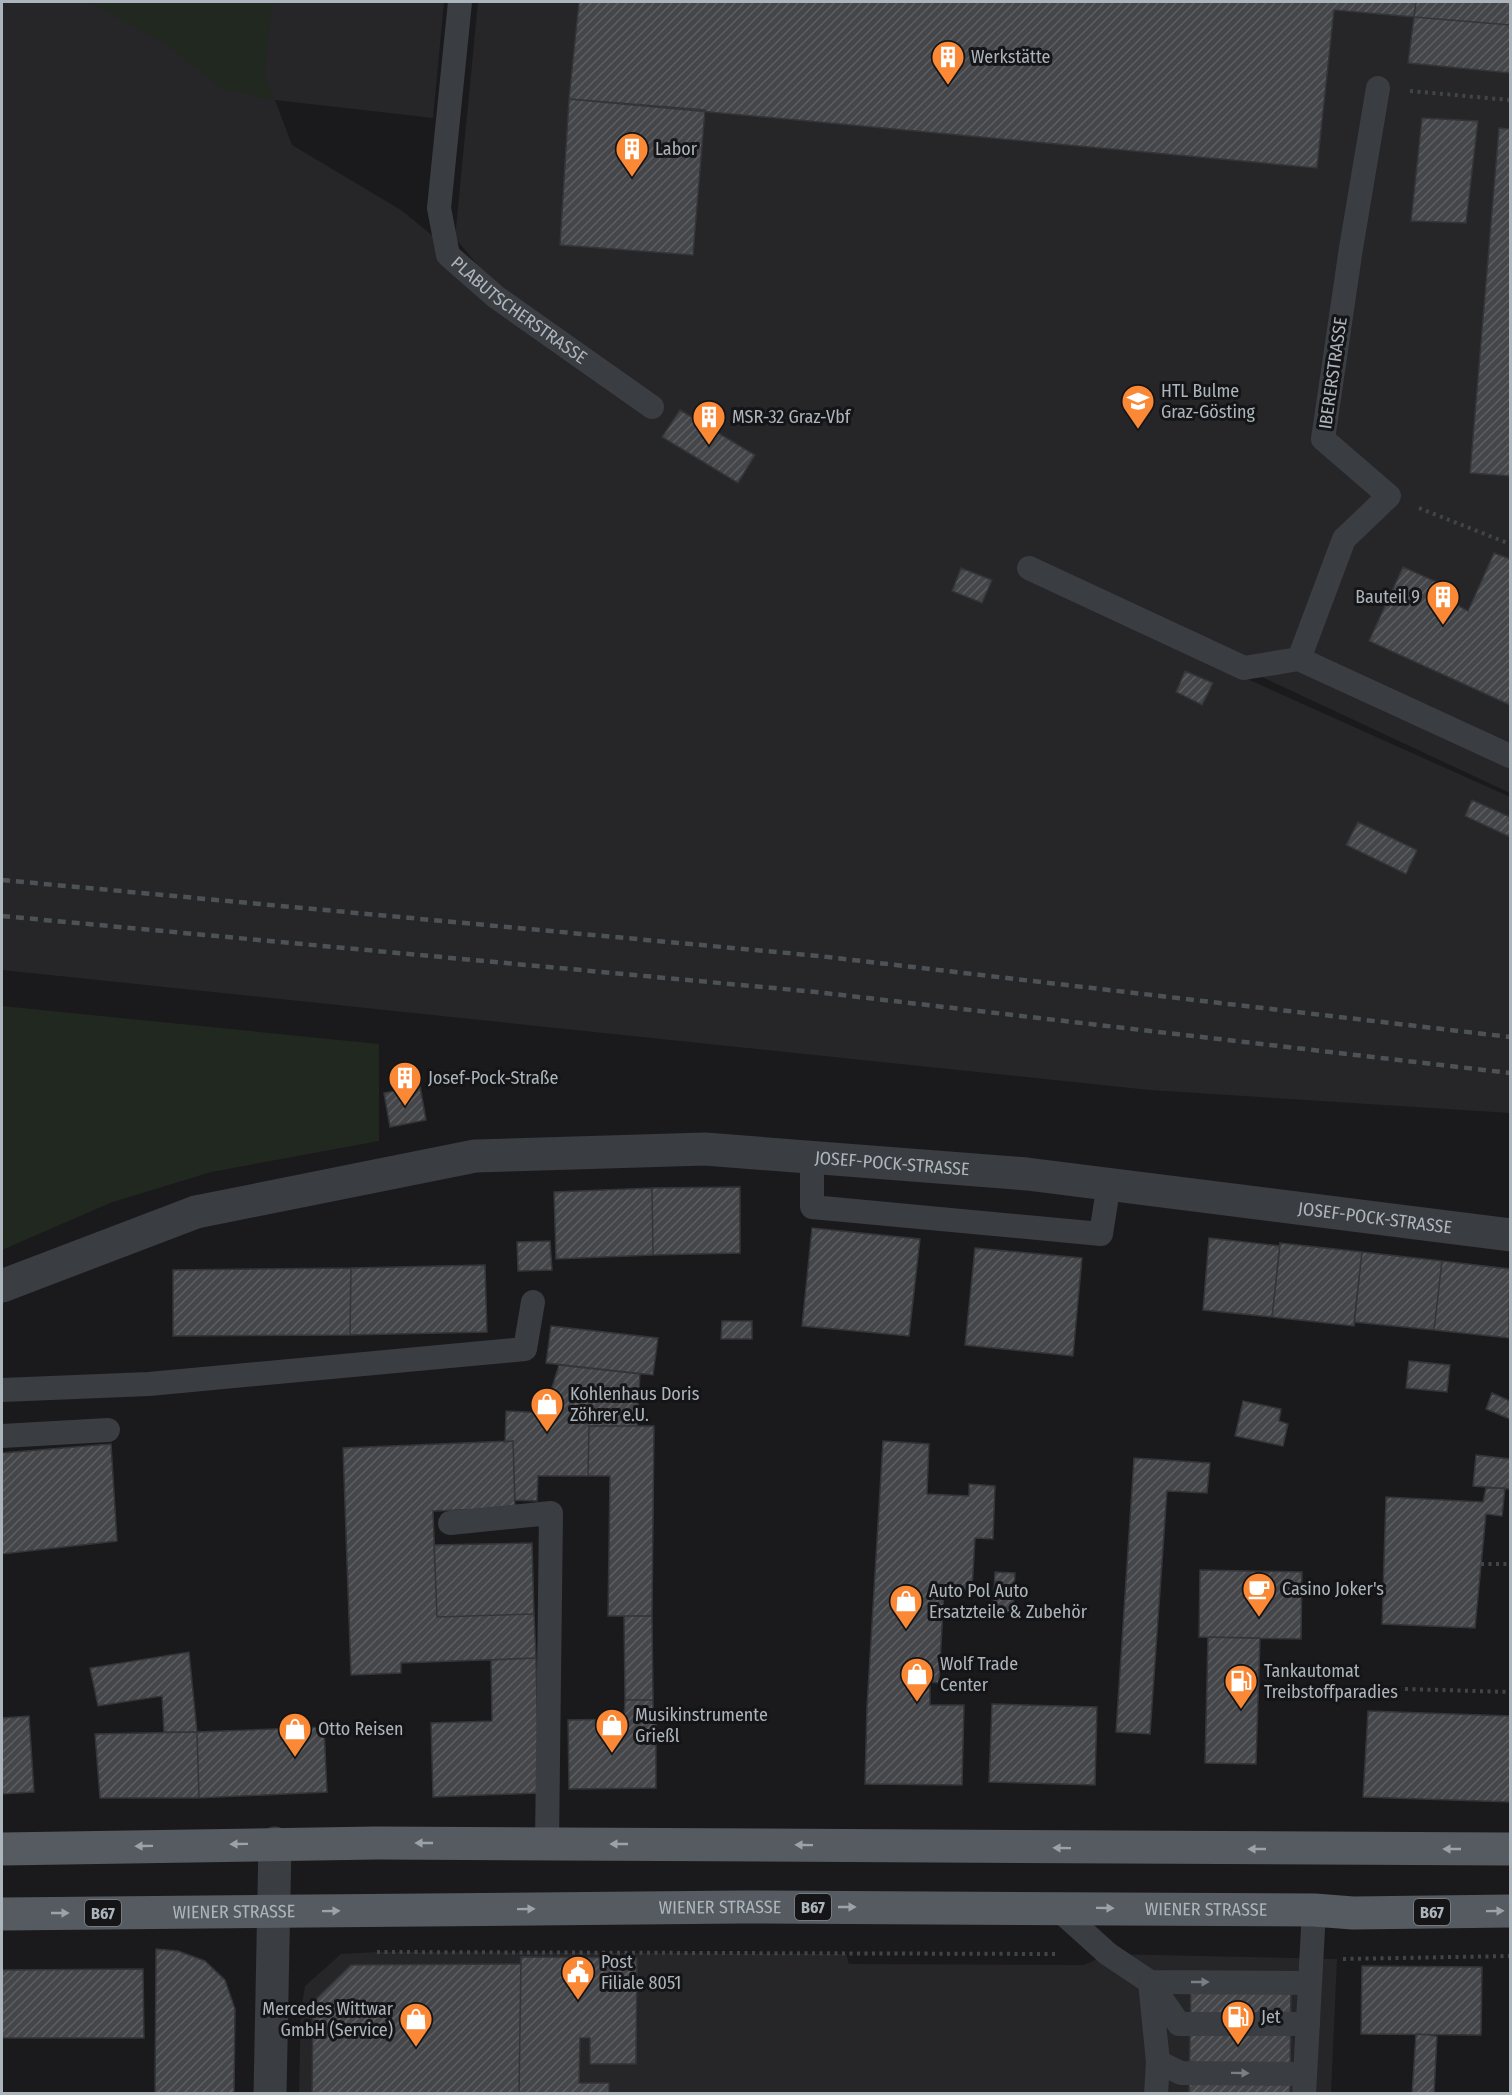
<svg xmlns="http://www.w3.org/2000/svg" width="1512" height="2095" font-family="'Fira Sans Condensed',sans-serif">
  <defs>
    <pattern id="building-hatch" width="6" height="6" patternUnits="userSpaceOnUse" patternTransform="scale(1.5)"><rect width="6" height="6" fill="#444649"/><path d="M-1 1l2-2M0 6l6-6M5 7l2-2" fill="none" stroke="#5c5e61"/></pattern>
  </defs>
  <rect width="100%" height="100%" fill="#1a1a1c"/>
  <path fill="#262629" d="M2,2H444L433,118L275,100L292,145L401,210L497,288L455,238L478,2H1510V793L1031,569L1185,651L1510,797V1113L1150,1090L2,970Z
    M377,1952L846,1954L849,1964L1084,1965L1108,1954L1337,1959L1331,2093L299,2094L301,2010L305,1986L341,1954Z"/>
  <path fill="#20281f" d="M89,2H273L264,73L275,100L222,89L163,42Z
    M2,1006L379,1044V1141L211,1172L110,1203L2,1250Z"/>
  <path fill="url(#building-hatch)" stroke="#343538" stroke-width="1.5" d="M579,2H1510V73L1408,63L1414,17L1334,10L1317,168L569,99Z
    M1416,2H1510V25L1414,17Z
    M569,99L705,110L693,255L560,245Z
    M1422,118L1478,121L1466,223L1411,221Z
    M1499,128L1510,129V476L1470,473Z
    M680,410L755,455L738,483L662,437Z
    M1494,553L1510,559V705L1369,641L1403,567L1446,586L1442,597L1468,611Z
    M961,568L992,580L982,603L952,591Z
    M1185,671L1213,683L1202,705L1176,692Z
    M1472,800L1510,817V837L1465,816Z
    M1358,822L1417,850L1406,874L1346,845Z
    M420,1086L426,1120L390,1127L384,1093Z
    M740,1187V1253L653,1255L652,1188Z
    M652,1188L653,1255L556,1259L554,1192Z
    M812,1228L920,1239L909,1336L802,1326Z
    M1209,1238L1280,1246L1272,1317L1203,1310Z
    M550,1241L552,1270L518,1271L517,1242Z
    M1280,1243L1362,1252L1354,1326L1272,1317Z
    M975,1248L1082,1258L1073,1356L965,1345Z
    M1362,1252L1442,1261L1434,1330L1354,1322Z
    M1442,1261L1510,1269L1509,1338L1434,1330Z
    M485,1265L487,1332L350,1335L351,1268Z
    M351,1268L350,1335L173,1336V1270Z
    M722,1321H752V1339H721Z
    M551,1326L658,1338L653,1375L546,1363Z
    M1409,1361L1450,1365L1447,1392L1406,1388Z
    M559,1365L640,1374L637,1426H589L588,1476H538L537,1501L515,1500L513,1441L505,1442L506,1411L544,1413Z
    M1492,1393L1510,1401V1419L1486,1409Z
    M1243,1401L1281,1409L1279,1421L1288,1424L1283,1446L1235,1436Z
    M589,1426H654L652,1616H608L610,1476H588Z
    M513,1441L515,1508L433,1511L437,1617L534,1614L536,1658L401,1663V1673L351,1675L343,1448Z
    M883,1441L929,1444L927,1494L969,1496V1484L995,1486L993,1539L975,1538L972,1590L944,1589L939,1683L930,1682V1705H964L962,1785L865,1784L867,1706Z
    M111,1444L117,1541L2,1554V1453Z
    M1476,1455L1510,1459V1489L1473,1486Z
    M1134,1458L1210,1463L1207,1493L1167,1491L1150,1734L1116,1732Z
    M1486,1488H1505L1502,1516L1486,1514L1475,1628L1382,1624L1386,1497L1483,1502Z
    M532,1543L534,1614L437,1617L434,1545Z
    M1200,1570L1302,1572L1301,1639L1199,1637Z
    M995,1572L1015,1573L1013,1612L993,1611Z
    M624,1616H652L653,1700H625Z
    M1208,1637L1260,1638L1256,1764L1205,1763Z
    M189,1652L197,1732H164L162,1696L98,1706L90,1668Z
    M536,1658L539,1793L433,1797L431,1723L492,1721L491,1660Z
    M625,1700H653V1720H656V1788L569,1789L568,1720L624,1719Z
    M992,1704L1097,1707L1095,1785L989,1782Z
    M1368,1711L1510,1716V1802L1363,1797Z
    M29,1716L34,1792L2,1794V1718Z
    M324,1727L327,1792L199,1798L197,1732Z
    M197,1732L199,1798H100L95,1734Z
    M156,1949L178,1951L205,1961L225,1980L235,2009L234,2094H155Z
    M521,1957L637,1958L636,2064H590V2038H580L579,2083H609V2094H519Z
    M521,1964L519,2094H312L313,2002L351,1965Z
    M1362,1966L1482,1967L1481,2035L1361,2034Z
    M143,1969L144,2038H2V1970Z
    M1191,1982L1291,1983L1290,2094H1189Z
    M1416,2034L1437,2036L1434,2094H1412Z"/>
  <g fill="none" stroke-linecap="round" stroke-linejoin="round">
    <path stroke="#404549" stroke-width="4" stroke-dasharray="3 4.5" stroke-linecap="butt" d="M1410,91L1510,100
      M1419,508L1510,544
      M1481,1564H1510
      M1405,1689L1510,1692
      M377,1952L1057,1954
      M1343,1959L1510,1956"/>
    <g stroke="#3a3d41" stroke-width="24">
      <path id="s1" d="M460,2L439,208L448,255L496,297L652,407"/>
      <path d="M1378,88L1351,248L1323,439L1389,496L1344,539L1299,659L1510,756"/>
      <path d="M1029,568L1244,668L1299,659"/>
      <path d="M812,1157V1207L1101,1234L1109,1183"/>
      <path d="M2,1390L149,1384L525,1349L533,1302"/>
      <path d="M2,1436L108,1430"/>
      <path d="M450,1523L551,1513L547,1843"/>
      <path d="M1057,1908L1108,1954L1150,1982L1310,1983"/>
      <path d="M1150,1982L1158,2062L1181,2073L1305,2074"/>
      <path d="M1151,1984L1179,2024H1308"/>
      <path d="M1156,2094L1158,2062"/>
      <path d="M1304,2094L1314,1910"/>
    </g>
    <g stroke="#3a3d41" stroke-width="33">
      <path id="s2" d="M2,1286L196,1212L475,1156L705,1149L1027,1174L1510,1235"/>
      <path d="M270,2094L275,1843"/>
    </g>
    <g stroke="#565b61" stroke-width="33">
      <path d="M2,1849L377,1843L1510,1849"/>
      <path id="s3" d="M2,1914L742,1907L1314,1910L1353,1913L1510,1911"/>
    </g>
    <path stroke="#4d5257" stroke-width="4.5" stroke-dasharray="8 6" stroke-linecap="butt" d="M2,880L819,956L1510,1037
      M2,916L816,992L1510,1073"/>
  </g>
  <defs><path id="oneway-solid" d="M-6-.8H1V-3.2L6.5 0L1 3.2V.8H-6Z" transform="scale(1.5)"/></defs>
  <g fill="#9ba3aa">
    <use href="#oneway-solid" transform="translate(424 1843) rotate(-180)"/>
    <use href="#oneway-solid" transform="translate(239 1844) rotate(179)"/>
    <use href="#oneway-solid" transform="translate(619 1844) rotate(-180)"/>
    <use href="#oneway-solid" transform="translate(804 1845) rotate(-179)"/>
    <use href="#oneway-solid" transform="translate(144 1846) rotate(179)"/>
    <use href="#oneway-solid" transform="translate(1062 1848) rotate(-179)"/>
    <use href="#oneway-solid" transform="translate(1257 1849) rotate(-180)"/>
    <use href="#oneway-solid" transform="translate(1452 1849) rotate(180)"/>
    <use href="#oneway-solid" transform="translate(847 1907)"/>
    <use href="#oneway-solid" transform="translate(1105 1908) rotate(1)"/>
    <use href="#oneway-solid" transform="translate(526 1909) rotate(-1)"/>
    <use href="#oneway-solid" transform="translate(331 1911) rotate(-1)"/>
    <use href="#oneway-solid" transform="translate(1495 1911) rotate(-1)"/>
    <use href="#oneway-solid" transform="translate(60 1913)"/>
  </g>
  <g fill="#797f85">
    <use href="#oneway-solid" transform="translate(1200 1982)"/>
    <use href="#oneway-solid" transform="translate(1240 2073) rotate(1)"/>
  </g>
  <defs>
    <g id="building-pin" transform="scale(1.725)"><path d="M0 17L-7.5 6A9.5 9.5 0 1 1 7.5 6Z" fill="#fa8834" stroke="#151517"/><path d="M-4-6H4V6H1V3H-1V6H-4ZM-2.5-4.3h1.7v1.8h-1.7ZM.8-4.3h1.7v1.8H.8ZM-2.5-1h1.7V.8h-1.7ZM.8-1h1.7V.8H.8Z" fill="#fff"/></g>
    <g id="school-pin" transform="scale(1.725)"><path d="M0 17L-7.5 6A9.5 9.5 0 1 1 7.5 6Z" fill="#fa8834" stroke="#151517"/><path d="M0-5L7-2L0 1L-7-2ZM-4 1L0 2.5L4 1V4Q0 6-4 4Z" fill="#fff"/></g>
    <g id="shop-pin" transform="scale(1.725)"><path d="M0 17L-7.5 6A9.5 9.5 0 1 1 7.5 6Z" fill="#fa8834" stroke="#151517"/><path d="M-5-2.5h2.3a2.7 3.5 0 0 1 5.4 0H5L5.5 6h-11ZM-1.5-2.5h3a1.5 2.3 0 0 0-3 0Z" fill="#fff"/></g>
    <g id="cafe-pin" transform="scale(1.725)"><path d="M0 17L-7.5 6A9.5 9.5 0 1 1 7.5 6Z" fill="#fa8834" stroke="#151517"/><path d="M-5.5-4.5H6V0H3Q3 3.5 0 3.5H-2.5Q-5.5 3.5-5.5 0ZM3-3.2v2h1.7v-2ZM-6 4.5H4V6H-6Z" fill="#fff"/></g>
    <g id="fuel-pin" transform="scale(1.725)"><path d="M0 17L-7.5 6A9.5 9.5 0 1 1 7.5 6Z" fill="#fa8834" stroke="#151517"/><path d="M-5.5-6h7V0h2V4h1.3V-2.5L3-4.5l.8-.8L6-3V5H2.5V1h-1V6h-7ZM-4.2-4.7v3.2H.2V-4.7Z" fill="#fff"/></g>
    <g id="civic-pin" transform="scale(1.725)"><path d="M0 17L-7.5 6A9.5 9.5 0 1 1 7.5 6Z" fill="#fa8834" stroke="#151517"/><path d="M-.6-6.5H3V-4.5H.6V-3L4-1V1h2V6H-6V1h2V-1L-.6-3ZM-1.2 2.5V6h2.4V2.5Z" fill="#fff"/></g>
  </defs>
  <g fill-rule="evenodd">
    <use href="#building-pin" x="948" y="57"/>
    <use href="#building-pin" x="632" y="149"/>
    <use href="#school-pin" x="1138" y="401"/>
    <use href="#building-pin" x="709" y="417"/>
    <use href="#building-pin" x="1443" y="597"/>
    <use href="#building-pin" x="405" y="1078"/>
    <use href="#shop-pin" x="547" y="1404"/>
    <use href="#cafe-pin" x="1259" y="1589"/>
    <use href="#shop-pin" x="906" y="1601"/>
    <use href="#shop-pin" x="917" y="1674"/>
    <use href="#fuel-pin" x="1241" y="1681"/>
    <use href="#shop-pin" x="612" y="1725"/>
    <use href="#shop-pin" x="295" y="1729"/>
    <use href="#civic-pin" x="578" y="1972"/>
    <use href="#fuel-pin" x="1238" y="2017"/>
    <use href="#shop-pin" x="416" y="2019"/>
  </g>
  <g text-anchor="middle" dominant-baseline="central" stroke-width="6" stroke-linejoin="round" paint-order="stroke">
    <g fill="#151517" stroke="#7f858a" stroke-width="1.5">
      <rect x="795" y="1894" width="36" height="26" rx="4.5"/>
      <rect x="1414" y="1899" width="36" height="26" rx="4.5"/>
      <rect x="85" y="1900" width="36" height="26" rx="4.5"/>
    </g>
    <g font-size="16" font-weight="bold" fill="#acb5bc">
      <text x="813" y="1907">B67</text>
      <text x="1432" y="1912">B67</text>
      <text x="103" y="1913">B67</text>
    </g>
    <g font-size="18" fill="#acb5bc" stroke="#151517" text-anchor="start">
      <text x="971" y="57">Werkstätte</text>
      <text x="655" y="149">Labor</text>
      <text x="1161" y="391">HTL Bulme<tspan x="1161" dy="21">Graz-Gösting</tspan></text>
      <text x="732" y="417">MSR-32 Graz-Vbf</text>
      <text x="1420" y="597" text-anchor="end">Bauteil 9</text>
      <text x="428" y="1078">Josef-Pock-Straße</text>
      <text x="570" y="1394">Kohlenhaus Doris<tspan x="570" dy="21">Zöhrer e.U.</tspan></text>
      <text x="1282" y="1589">Casino Joker's</text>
      <text x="929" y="1591">Auto Pol Auto<tspan x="929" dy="21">Ersatzteile &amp; Zubehör</tspan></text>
      <text x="940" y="1664">Wolf Trade<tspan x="940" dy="21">Center</tspan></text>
      <text x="1264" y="1671">Tankautomat<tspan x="1264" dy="21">Treibstoffparadies</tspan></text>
      <text x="635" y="1715">Musikinstrumente<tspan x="635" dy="21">Grießl</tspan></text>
      <text x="318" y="1729">Otto Reisen</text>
      <text x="601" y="1962">Post<tspan x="601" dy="21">Filiale 8051</tspan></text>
      <text x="393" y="2009" text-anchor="end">Mercedes Wittwar<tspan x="393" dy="21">GmbH (Service)</tspan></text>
      <text x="1261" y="2017">Jet</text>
    </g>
    <g font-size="18" fill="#acb5bc" stroke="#151517">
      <text stroke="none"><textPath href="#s1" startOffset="345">PLABUTSCHERSTRASSE</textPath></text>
      <text transform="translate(1333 373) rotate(-82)">IBERERSTRASSE</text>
      <text stroke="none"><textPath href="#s2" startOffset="910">JOSEF-POCK-STRASSE</textPath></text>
      <text stroke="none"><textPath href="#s2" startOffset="1396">JOSEF-POCK-STRASSE</textPath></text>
      <text stroke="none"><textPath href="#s3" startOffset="718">WIENER STRASSE</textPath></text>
      <text stroke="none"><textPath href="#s3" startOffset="1204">WIENER STRASSE</textPath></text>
      <text stroke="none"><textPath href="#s3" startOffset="232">WIENER STRASSE</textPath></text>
    </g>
  </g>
  <rect width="1512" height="2095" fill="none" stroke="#acb5bc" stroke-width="6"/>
</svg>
